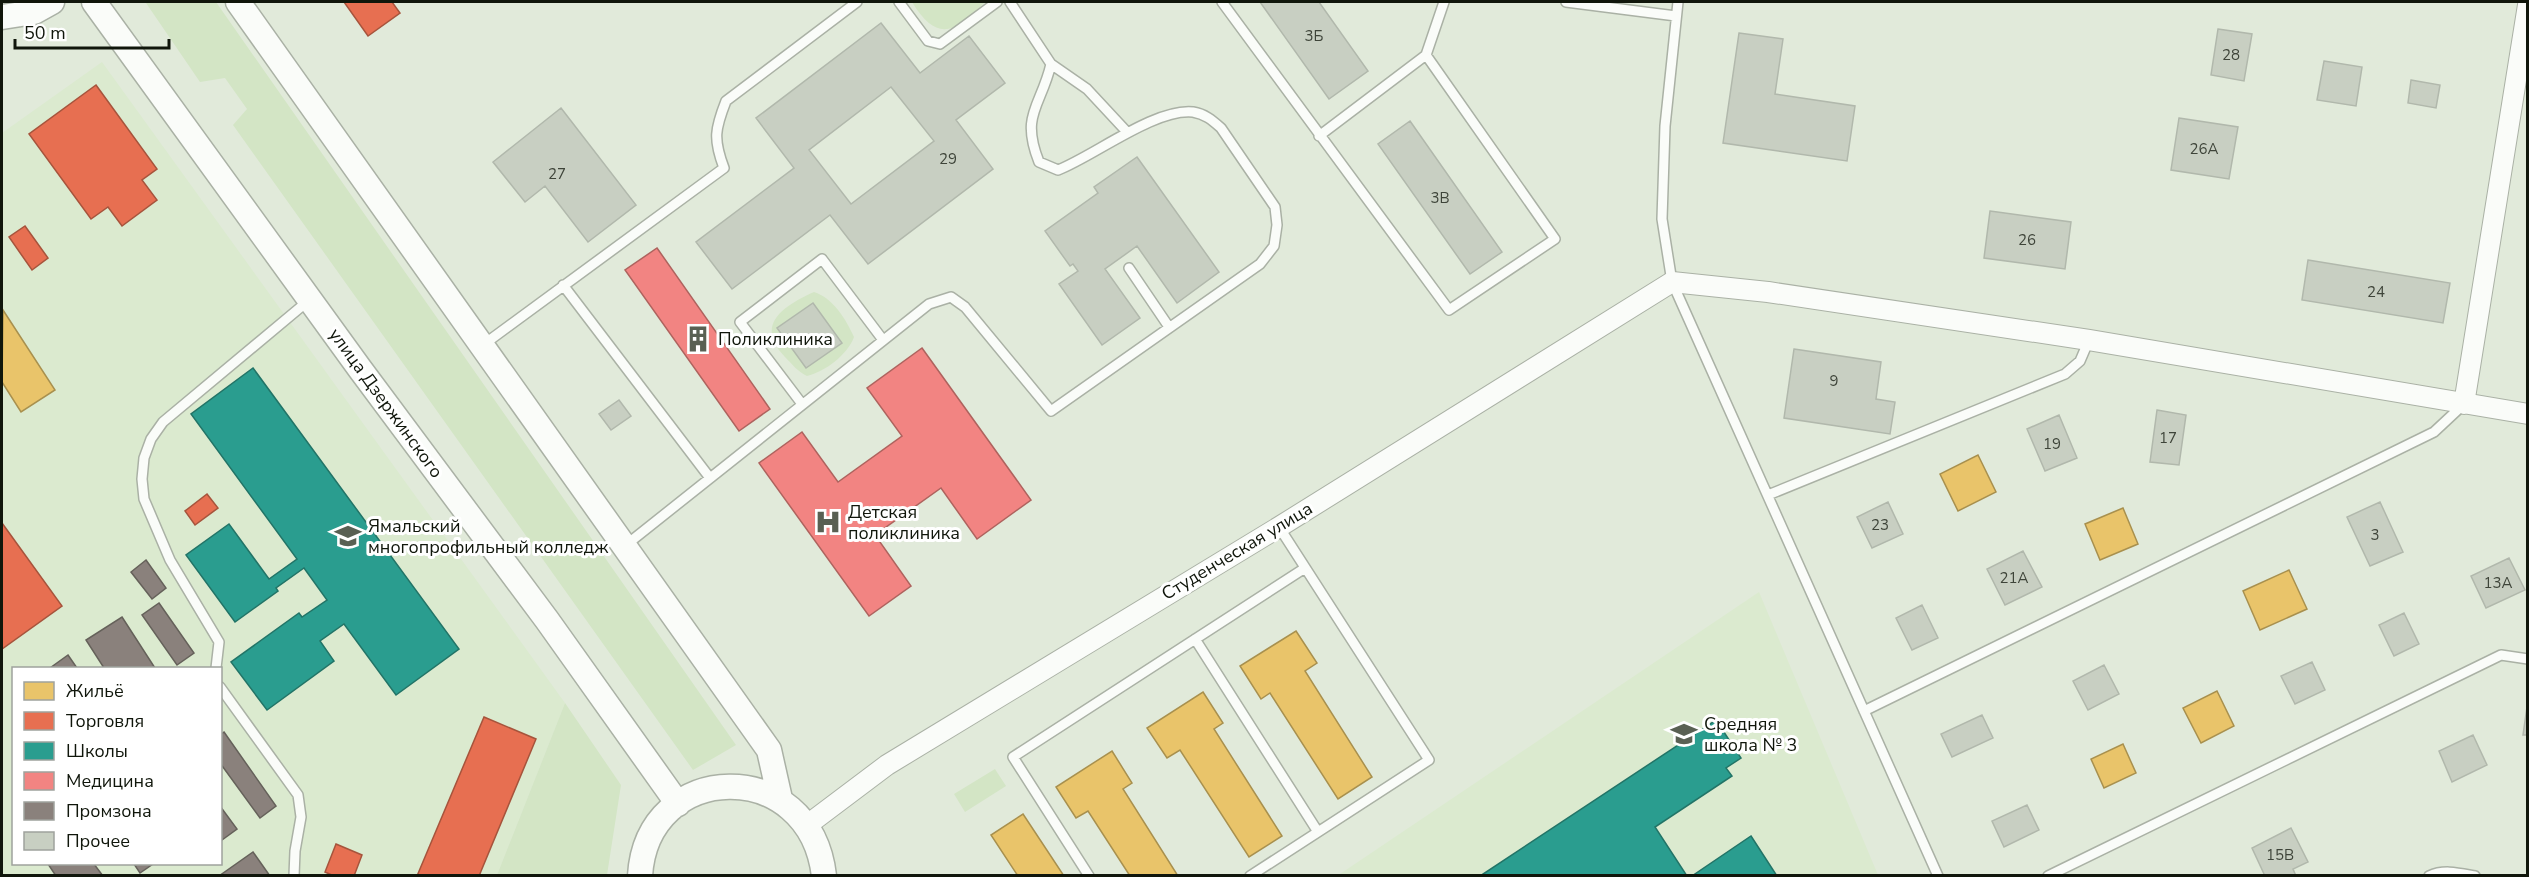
<svg xmlns="http://www.w3.org/2000/svg" width="2529" height="877" font-family="'Nunito Sans',sans-serif">
  <rect width="100%" height="100%" fill="#e1eada"/>
  <path fill="#dbeacf" fill-rule="evenodd" d="M102,62L565,703L497,875H2V133ZM14,668H220V864H14Z
    M1759,592L1878,875L1337,876Z"/>
  <path fill="#d3e5c5" d="M148,2H216L736,745L693,770L233,125L247,109L225,78L200,82L146,3Z
    M912,2H985C955,33 937,43 912,2Z
    M814,292C833,298 846,319 854,337C848,354 825,372 807,376C798,372 792,364 785,357C754,325 783,306 814,292Z
    M565,703L621,785L607,875H497Z
    M995,769L1006,786L965,812L954,794Z"/>
  <path fill="#e9c46a" stroke="#a8904e" stroke-width="1.5" d="M3,310L55,390L21,412L2,382Z
    M1978,455L1996,492L1958,511L1940,474Z
    M2123,508L2138,544L2100,560L2085,524Z
    M2289,570L2307,609L2260,630L2243,591Z
    M1296,631L1317,663L1305,671L1372,777L1338,799L1270,693L1261,699L1240,666Z
    M2217,691L2234,726L2201,743L2183,708Z
    M1203,692L1223,723L1214,729L1282,836L1249,857L1180,750L1167,758L1147,728Z
    M2123,744L2136,773L2104,788L2091,759Z
    M1112,751L1132,783L1123,789L1178,876H1130L1088,811L1076,818L1056,787Z
    M1023,814L1064,876H1018L991,835Z"/>
  <path fill="#e76f51" stroke="#a6543c" stroke-width="1.5" d="M344,2H392L400,13L368,36Z
    M96,85L157,169L142,180L157,200L122,226L108,207L91,219L29,134Z
    M25,226L48,258L32,270L9,237Z
    M207,494L218,508L195,525L185,511Z
    M2,523L62,606L2,649Z
    M484,717L536,739L479,876H417Z
    M336,844L362,855L354,876H334L325,872Z"/>
  <path fill="#2a9d8f" stroke="#227467" stroke-width="1.5" d="M253,368L459,649L396,695L344,624L320,641L334,661L267,710L231,662L299,613L302,617L327,600L304,568L276,588L278,591L235,622L186,555L229,524L269,579L297,559L191,414Z
    M1716,720L1741,758L1726,768L1732,776L1655,827L1687,876H1480Z
    M1751,836L1777,876H1692Z"/>
  <path fill="#f28482" stroke="#ae635e" stroke-width="1.5" d="M657,248L770,409L739,431L625,270Z
    M922,348L1031,500L977,539L941,488L875,535L911,586L869,616L759,463L802,432L838,482L902,436L867,388Z"/>
  <path fill="#8a817c" stroke="#65615a" stroke-width="1.5" d="M146,560L166,588L152,599L131,572Z
    M159,603L194,653L177,665L142,615Z
    M122,617L155,668H104L86,640Z
    M68,655L77,668H50Z
    M224,732L276,806L260,818L220,763V735Z
    M220,806L237,829L222,840L220,837Z
    M253,852L270,876H219Z
    M48,864H94L103,876H56Z
    M134,864H153L140,873Z"/>
  <path fill="#c8cfc2" stroke="#b1b8ac" stroke-width="1.5" fill-rule="evenodd" d="M1260,2H1319L1368,71L1329,99Z
    M881,23L920,73L969,36L1005,83L956,120L993,169L868,264L830,215L732,289L696,242L794,168L756,118ZM891,87L934,141L851,204L809,150Z
    M2218,29L2252,34L2244,81L2211,75Z
    M1739,33L1783,39L1775,94L1855,106L1847,161L1723,143Z
    M2324,61L2362,67L2356,106L2317,100Z
    M2411,80L2440,85L2436,108L2408,103Z
    M561,108L636,205L588,242L545,186L525,202L493,162Z
    M2179,118L2238,127L2229,179L2171,170Z
    M1410,121L1502,252L1470,274L1378,144Z
    M1137,157L1219,272L1177,303L1137,246L1105,269L1140,318L1102,345L1059,284L1078,271L1073,264L1070,266L1045,231L1098,193L1094,187Z
    M1990,211L2071,222L2065,269L1984,258Z
    M2308,260L2450,283L2443,323L2302,300Z
    M813,303L842,343L806,368L777,328Z
    M1794,349L1881,362L1876,399L1895,402L1890,434L1784,418Z
    M619,400L631,416L611,430L599,414Z
    M2157,410L2186,415L2179,465L2150,462Z
    M2059,415L2077,458L2045,471L2027,429Z
    M1888,502L1903,534L1872,548L1857,517Z
    M2380,502L2403,552L2370,566L2347,517Z
    M2023,551L2042,587L2005,605L1987,569Z
    M2509,558L2525,590L2486,608L2471,576Z
    M1922,605L1938,638L1912,650L1896,618Z
    M2404,613L2419,644L2394,656L2379,625Z
    M2312,662L2325,690L2295,704L2281,676Z
    M2104,665L2119,694L2088,710L2073,681Z
    M2527,707H2528V735H2523Z
    M1982,715L1993,738L1952,757L1941,734Z
    M2473,735L2487,765L2452,782L2439,751Z
    M2027,805L2039,830L2004,847L1992,821Z
    M2291,828L2308,862L2293,869L2296,876H2265L2252,848Z"/>
  <g fill="none" stroke-linecap="round" stroke-linejoin="round">
    <g stroke="#aab1a5" stroke-width="12">
      <path id="service" d="M899,2L928,41L940,44L997,2
        M1222,2L1449,310L1555,239L1426,55L1444,2
        M1566,2L1676,16
        M1678,2L1665,126L1662,219L1672,282L1938,876
        M1051,64L1087,89L1127,132
        M1319,136L1426,55
        M1129,268L1169,327
        M563,285L710,478
        M483,345L724,168C713,139 715,129 726,101L857,2
        M802,404L740,322L822,259L883,340
        M1768,495L2065,374L2080,361L2089,340
        M626,545L929,304L951,297L965,307L1051,411L1260,264L1274,246L1277,225L1275,207L1221,128C1212,120 1205,114 1193,112C1155,108 1094,156 1058,170L1039,162C1020,114 1041,107 1051,64L1010,2
        M1195,639L1318,832
        M216,668L219,642L170,560L144,499L142,479L144,458L151,439L163,422L308,301
        M220,687L298,795L301,817L295,851L294,876
        M1864,711L2434,432L2464,404
        M1089,876L1013,757L1305,568
        M1250,876L1429,760L1279,527
        M2048,876L2501,655L2528,659
        M2429,876C2444,869 2459,873 2475,876"/>
    </g>
    <g stroke="#aab1a5" stroke-width="22">
      <path id="minor" d="M2464,404L2528,5
        M806,826L887,765L1279,527L1672,282L1768,292L2089,340L2528,414"/>
    </g>
    <g stroke="#aab1a5" stroke-width="27">
      <path id="tertiary" d="M94,2L360,369L547,620L678,804
        M238,2L769,750L780,799
        M2,17L34,12L52,2
        M640,876C647,759 810,755 824,876"/>
    </g>
    <use href="#service" stroke="#fafcf9" stroke-width="9"/>
    <use href="#minor" stroke="#fafcf9" stroke-width="20"/>
    <use href="#tertiary" stroke="#fafcf9" stroke-width="24"/>
  </g>
  <defs>
    <g id="building-bare" transform="scale(2.07)"><path d="M-4-6H4V6H1V3H-1V6H-4ZM-2.5-4.3h1.7v1.8h-1.7ZM.8-4.3h1.7v1.8H.8ZM-2.5-1h1.7V.8h-1.7ZM.8-1h1.7V.8H.8Z" fill="#596053" stroke="#fff" stroke-width="2.5" paint-order="stroke"/></g>
    <g id="hospital-bare" transform="scale(2.07)"><path d="M-5-5h3v3.5h4V-5h3V5h-3V1.5h-4V5h-3Z" fill="#596053" stroke="#fff" stroke-width="2.5" paint-order="stroke"/></g>
    <g id="university-bare" transform="scale(2.07)"><path d="M0-5L7-2L0 1L-7-2ZM-4 1L0 2.5L4 1V4Q0 6-4 4Z" fill="#596053" stroke="#fff" stroke-width="2.5" paint-order="stroke"/></g>
    <g id="school-bare" transform="scale(2.07)"><path d="M0-5L7-2L0 1L-7-2ZM-4 1L0 2.5L4 1V4Q0 6-4 4Z" fill="#596053" stroke="#fff" stroke-width="2.5" paint-order="stroke"/></g>
  </defs>
  <g fill-rule="evenodd">
    <use href="#building-bare" x="698" y="339"/>
    <use href="#hospital-bare" x="828" y="522"/>
    <use href="#university-bare" x="348" y="536"/>
    <use href="#school-bare" x="1684" y="734"/>
  </g>
  <g text-anchor="middle" dominant-baseline="central" stroke-width="6" stroke-linejoin="round" paint-order="stroke">
    <g font-size="15" fill="#3e4439">
      <text x="1314" y="36">3Б</text>
      <text x="2231" y="55">28</text>
      <text x="2204" y="149">26А</text>
      <text x="948" y="159">29</text>
      <text x="557" y="174">27</text>
      <text x="1440" y="198">3В</text>
      <text x="2027" y="240">26</text>
      <text x="2376" y="292">24</text>
      <text x="1834" y="381">9</text>
      <text x="2168" y="438">17</text>
      <text x="2052" y="444">19</text>
      <text x="1880" y="525">23</text>
      <text x="2375" y="535">3</text>
      <text x="2014" y="578">21А</text>
      <text x="2498" y="583">13А</text>
      <text x="2280" y="855">15В</text>
    </g>
    <g font-size="18" fill="#10160b" stroke="#fff" text-anchor="start">
      <text x="718" y="339">Поликлиника</text>
      <text x="848" y="512">Детская<tspan x="848" dy="21">поликлиника</tspan></text>
      <text x="368" y="526">Ямальский<tspan x="368" dy="21">многопрофильный колледж</tspan></text>
      <text x="1704" y="724">Средняя<tspan x="1704" dy="21">школа № 3</tspan></text>
    </g>
    <g font-size="18" fill="#10160b" stroke="#fff">
      <text transform="translate(386 403) rotate(54)">улица Дзержинского</text>
      <text transform="translate(1237 551) rotate(-31)">Студенческая улица</text>
    </g>
  </g>
  <rect width="2529" height="877" fill="none" stroke="#10160b" stroke-width="6"/>
  <rect x="12" y="667" width="210" height="198" fill="#ffffff" stroke="#9fa29d" stroke-width="1.5"/>
  <rect x="24" y="682" width="30" height="18" fill="#e9c46a" stroke="#9fa29d" stroke-width="1.5"/>
  <text x="66" y="697" font-size="18" fill="#10160b">Жильё</text>
  <rect x="24" y="712" width="30" height="18" fill="#e76f51" stroke="#9fa29d" stroke-width="1.5"/>
  <text x="66" y="727" font-size="18" fill="#10160b">Торговля</text>
  <rect x="24" y="742" width="30" height="18" fill="#2a9d8f" stroke="#9fa29d" stroke-width="1.5"/>
  <text x="66" y="757" font-size="18" fill="#10160b">Школы</text>
  <rect x="24" y="772" width="30" height="18" fill="#f28482" stroke="#9fa29d" stroke-width="1.5"/>
  <text x="66" y="787" font-size="18" fill="#10160b">Медицина</text>
  <rect x="24" y="802" width="30" height="18" fill="#8a817c" stroke="#9fa29d" stroke-width="1.5"/>
  <text x="66" y="817" font-size="18" fill="#10160b">Промзона</text>
  <rect x="24" y="832" width="30" height="18" fill="#c8cfc2" stroke="#9fa29d" stroke-width="1.5"/>
  <text x="66" y="847" font-size="18" fill="#10160b">Прочее</text>
  <path d="M15 39v9h154v-9" fill="none" stroke="#10160b" stroke-width="3"/>
  <text x="24" y="39" font-size="18" fill="#10160b" stroke="#ffffff" stroke-width="4.5" paint-order="stroke">50 m</text>
</svg>
